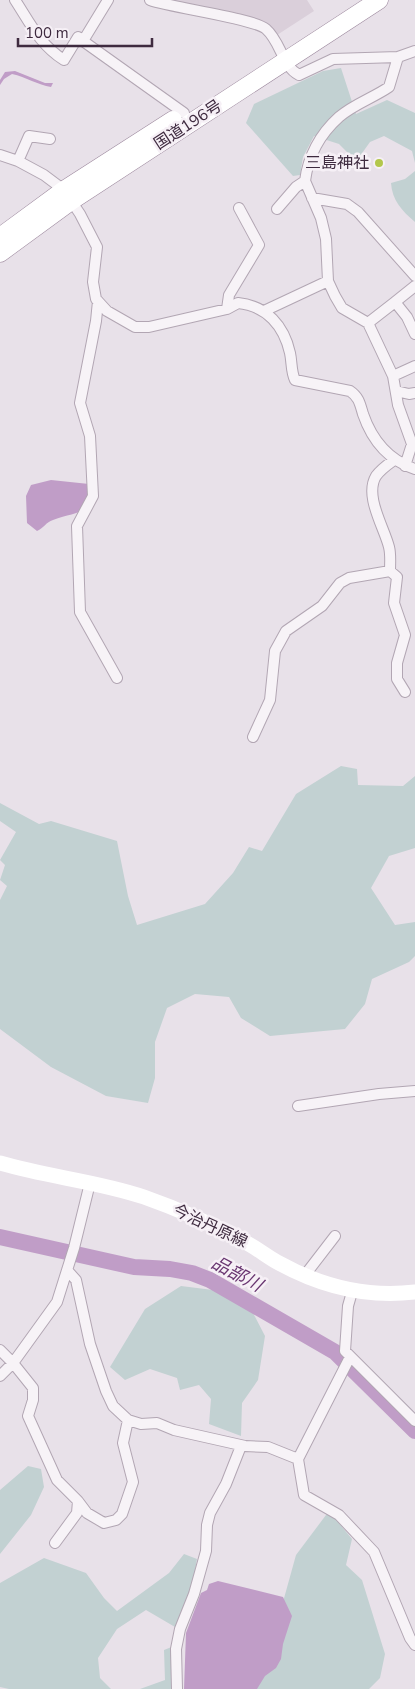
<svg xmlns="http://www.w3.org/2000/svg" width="415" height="1689" font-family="'Nunito Sans','Noto Sans JP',sans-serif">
  <rect width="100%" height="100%" fill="#e8e1e9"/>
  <path fill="#dacfda" d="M160,0H307L314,11L274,37L261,21Z"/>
  <path fill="#c2d1d2" d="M341,68L356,114L387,100L415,113V163L412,151L384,136L370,142L360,156L349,154L339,144L314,136L303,157L300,175L293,176L246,123L254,104L323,71Z
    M415,171V222C402,211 392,200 391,183L405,179Z
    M341,766L357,769L358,785L403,786L415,776V848L389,856L371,888L395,925L415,922V956L409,962L372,979L365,1004L345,1029L270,1036L241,1018L229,997L195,994L167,1008L155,1042V1078L148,1103L106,1096L51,1067L0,1029V900L7,886L0,880L5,865L0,860L16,832L0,821V803L39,824L51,821L117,841L128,896L137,925L205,904L233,873L249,847L262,851L296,794Z
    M181,1286L213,1290L252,1311L265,1336L258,1380L242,1403L241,1436L209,1424L211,1399L199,1385L180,1390L177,1378L150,1369L125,1380L110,1367L145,1309Z
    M28,1466L41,1469L44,1487L31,1515L0,1554V1490Z
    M329,1511L352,1539L346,1565L362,1580L385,1654L380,1678L369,1689H241L278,1620L296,1555Z
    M184,1554L197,1559L191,1595L175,1627L146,1610L117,1629L98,1658L100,1678L111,1689H9L0,1687V1583L44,1558L86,1573L104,1598L117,1611L169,1573Z
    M174,1646V1689H140L165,1680L164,1650Z"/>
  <path fill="#c09dc7" d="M15,71L45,83H53L51,87C38,85 26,77 12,74L4,79L0,85V80L5,72Z
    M51,480L89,484C93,517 75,511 53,520C46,522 44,528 37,531L27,523L26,496L31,485Z
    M218,1581L283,1597L292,1616L283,1644L281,1659L276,1668L265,1676L257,1689H184L186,1633L201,1593L207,1590L209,1584Z"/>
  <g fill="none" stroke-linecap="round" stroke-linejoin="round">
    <path stroke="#c09dc7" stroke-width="16" d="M0,1237L134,1267L170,1269L192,1273L210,1280L335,1352L415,1431"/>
    <g stroke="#b2a6b3" stroke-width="12">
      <path id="minor" d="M15,0C30,23 40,45 64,60L78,37L83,41L108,0
        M150,0C173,8 253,18 266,29C281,42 282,66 299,75L333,59L398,57
        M83,41L184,113
        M0,155L18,161L44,175L64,190L80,214L97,247L93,282L96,299L107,311L135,327H149L227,309L238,303C267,306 284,326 290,353C292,362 291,372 295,380L350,391C359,397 360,404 363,414C372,440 388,460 415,469
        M18,161L29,136L50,139
        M305,181C308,157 320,134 339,117C354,104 373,98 389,87L398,57L415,51
        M312,198L347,204L358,212L415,276
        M277,209L296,187L305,181L321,218L326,239L328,281L335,296L342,308L368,323L393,376L398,405L412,444L405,466
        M415,286L395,302L407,317L415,334
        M98,301L96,321L80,403L90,436L93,496L77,526L80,612L117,678
        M227,309L229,295L259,245L239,208
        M264,311L328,281
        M368,323L395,302
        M393,376L415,366
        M396,391L409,394L415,393
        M394,460C387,465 381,469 376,476C364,496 384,527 389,547C391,555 390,563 390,571L397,577L394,603L405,635L397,663V679L405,692
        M253,737L270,700L275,651L286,631L322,606L340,583L349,578L390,571
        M298,1106L379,1094L415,1091
        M67,1270L76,1280L90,1344L106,1391L113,1406L128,1420L141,1424L157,1423L174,1430L245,1446L268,1447L298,1459
        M305,1275L335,1236
        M352,1292L348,1306L345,1351L415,1421
        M0,1350L13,1363L57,1302L74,1248L90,1183
        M350,1357L298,1459L304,1495L339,1515L374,1552L410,1638L415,1645
        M0,1376L13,1363L33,1388V1400L28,1416L57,1480L78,1501L77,1513L55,1543
        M78,1501L87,1513L104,1523L116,1520L122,1514L133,1482L123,1443L128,1420
        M177,1689L176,1649L180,1629L194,1594L206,1551L207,1525L210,1513L226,1484L241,1446"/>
    </g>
    <g stroke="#9d899e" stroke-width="19">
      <path id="trunk" d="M0,237L64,190L173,120
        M0,253L71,201L379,0"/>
    </g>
    <use href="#minor" stroke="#f7f3f7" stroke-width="10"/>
    <path stroke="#fff" stroke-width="15" d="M0,1163C47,1177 97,1181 144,1197C178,1209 210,1223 241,1240C254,1246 265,1255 277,1262C320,1286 366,1298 415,1292"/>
    <use href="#trunk" stroke="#fff" stroke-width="18"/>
  </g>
  <circle fill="#b3c74c" stroke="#f6f0f6" stroke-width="2" cx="379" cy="163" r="5"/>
  <g text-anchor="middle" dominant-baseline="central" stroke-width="5" stroke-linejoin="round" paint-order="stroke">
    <g font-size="16" fill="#3e2a3f" stroke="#f6f0f6">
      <text transform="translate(188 125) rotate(-33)">国道196号</text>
      <text transform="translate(210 1226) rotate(25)">今治丹原線</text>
    </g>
    <g font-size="16" fill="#3e2a3f" stroke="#f6f0f6" text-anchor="end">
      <text x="369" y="163">三島神社</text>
    </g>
    <g font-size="18" font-style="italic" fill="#693671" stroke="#f6f0f6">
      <text transform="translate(237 1274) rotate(28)">品部川</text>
    </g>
  </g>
  <path d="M18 38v8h134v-8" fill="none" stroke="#3e2a3f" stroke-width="2.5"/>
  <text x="25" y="38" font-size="15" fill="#3e2a3f" stroke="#f6f0f6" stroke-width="4" paint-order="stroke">100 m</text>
</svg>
